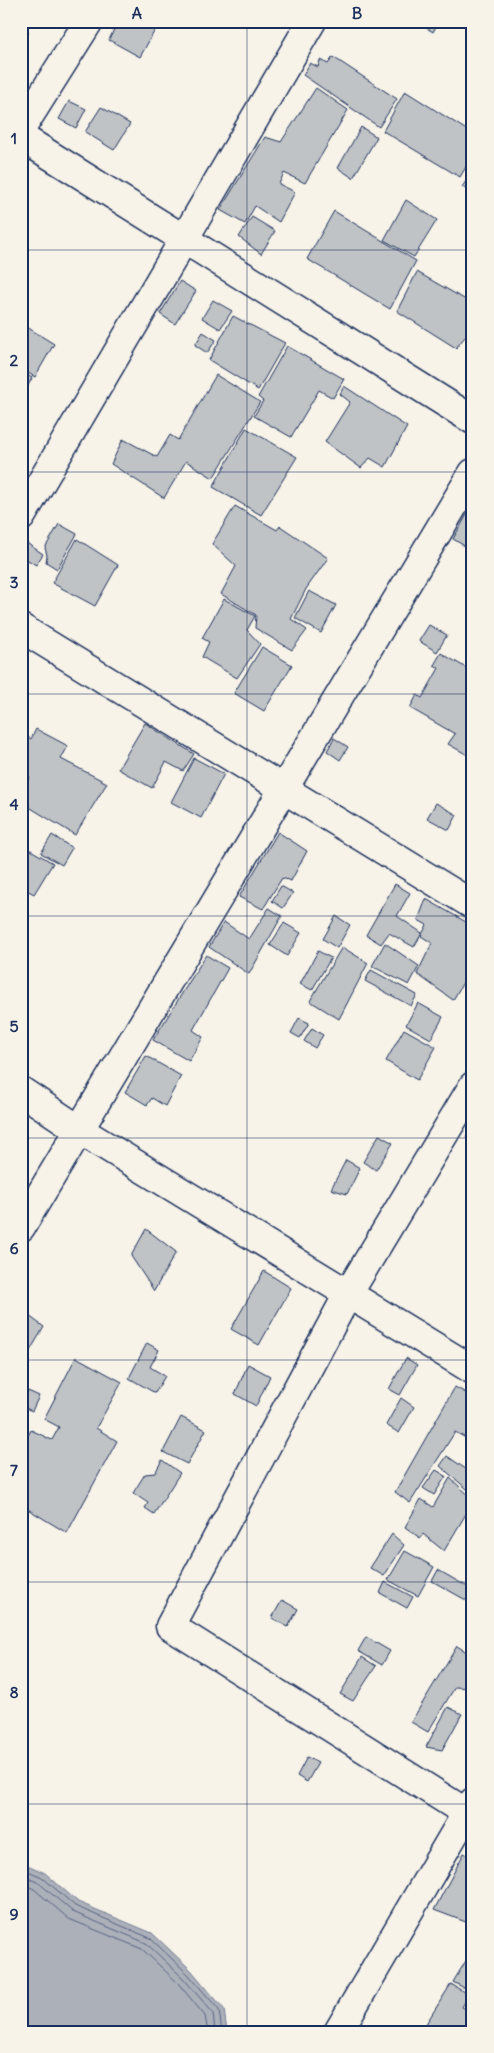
<svg xmlns="http://www.w3.org/2000/svg" width="494" height="2053" font-family="Delius,sans-serif">
  <rect width="100%" height="100%" fill="#f7f3e8"/>
  <filter id="ink" filterUnits="userSpaceOnUse"><feTurbulence type="fractalNoise" baseFrequency=".02" numOctaves="2"/><feDisplacementMap in="SourceGraphic" scale="10" xChannelSelector="R" yChannelSelector="G"/><feConvolveMatrix kernelMatrix="1 2 1 2 8 2 1 2 1" color-interpolation-filters="sRGB"/></filter>
  <g filter="url(#ink)">
    <path fill="#acb0b9" stroke="#727c95" d="M21,1862L45,1873L78,1902L152,1933L191,1970L224,2009L227,2032H21Z"/>
    <g fill="none" stroke-linecap="round" stroke-linejoin="round">
      <path stroke="#556382" stroke-width="1" d="M21,1868L42,1877L75,1906L150,1938L188,1974L219,2010L222,2032
        M21,1875L39,1883L73,1912L146,1943L183,1978L213,2013L215,2032
        M21,1883L34,1889L69,1919L142,1949L178,1983L205,2016L208,2032"/>
    </g>
    <path fill="#c0c3c5" stroke="#1b2f5e" d="M118,21H160L140,57L109,40Z
      M415,21H439L433,32Z
      M21,27L29,32L21,43Z
      M333,57L397,99L379,127L303,75L310,63L318,67L320,60L328,64Z
      M316,88L348,110L305,183L284,173L279,184L295,192L279,222L255,206L245,224L220,210L265,137L281,142Z
      M405,91L473,134V155L460,177L383,131Z
      M69,101L86,109L76,128L59,119Z
      M101,107L130,124L114,150L85,132Z
      M361,127L377,137L353,178L338,168Z
      M473,171V193L462,187Z
      M406,200L437,220L414,257L384,240Z
      M334,211L416,261L390,309L307,259Z
      M252,217L275,231L261,254L239,237Z
      M417,272L473,304V327L456,348L397,311Z
      M180,281L196,291L175,324L160,314Z
      M213,300L232,311L220,329L202,318Z
      M233,316L285,343L258,390L209,360Z
      M22,324L54,344L35,377L21,369Z
      M203,332L216,340L207,353L195,345Z
      M287,346L344,379L333,398L319,390L291,437L254,416L263,401L258,397Z
      M21,372L32,378L21,399Z
      M216,375L260,402L213,478L186,461L164,498L111,464L123,439L157,457L170,435L178,440Z
      M344,386L407,427L385,467L370,458L361,468L325,442L350,402L340,394Z
      M246,428L297,457L261,515L213,487Z
      M473,504V540L468,548L453,539Z
      M235,506L277,530L280,526L328,558L306,589L291,619L307,630L292,650L255,628L256,615L221,594L236,566L212,544Z
      M59,524L77,534L57,569L46,562L47,555L45,548Z
      M77,539L118,565L95,606L52,583Z
      M25,542L43,554L36,565L21,556V548Z
      M309,591L336,605L321,633L295,618Z
      M224,599L255,616L247,630L260,644L237,678L202,657L209,642L202,638Z
      M429,625L447,635L437,652L419,641Z
      M262,647L292,665L264,711L234,693Z
      M441,653L473,672V758L448,744L455,734L410,708L417,695L422,698L439,668L434,665Z
      M145,723L194,754L183,771L166,762L152,788L118,769Z
      M36,729L68,746L61,759L107,783L75,835L21,802V793L30,777L21,772V738L23,734L31,739Z
      M334,738L348,747L340,760L327,751Z
      M194,758L224,774L201,818L171,802Z
      M436,803L457,815L449,830L427,818Z
      M278,832L307,851L291,881L282,878L263,909L239,897Z
      M52,835L72,848L62,865L41,853Z
      M22,845L53,863L34,894L21,887Z
      M395,884L410,893L397,916L422,933L414,947L389,933L381,944L366,935Z
      M281,886L293,893L283,908L272,901Z
      M426,899L473,926V965L453,1000L417,974L432,943L421,936L427,925L418,920Z
      M269,908L282,916L249,974L209,947L224,922L249,939Z
      M336,916L350,925L337,948L323,939Z
      M284,923L301,933L287,956L270,945Z
      M385,943L419,966L409,985L372,966Z
      M342,947L368,963L339,1019L310,1001Z
      M318,951L331,958L312,990L300,984Z
      M206,955L228,968L193,1030L203,1037L189,1061L153,1040Z
      M371,970L417,995L411,1006L365,981Z
      M418,1003L443,1017L431,1039L406,1025Z
      M299,1018L309,1023L300,1038L291,1033Z
      M312,1028L323,1035L315,1048L304,1041Z
      M404,1029L436,1047L417,1080L386,1061Z
      M146,1056L181,1076L165,1106L152,1098L147,1105L125,1092Z
      M473,1123V1140L466,1137Z
      M379,1135L393,1143L376,1170L363,1162Z
      M346,1160L360,1168L347,1194L331,1189Z
      M146,1229L176,1252L154,1291L131,1256Z
      M264,1271L291,1288L259,1345L231,1329Z
      M25,1313L44,1327L21,1366V1321Z
      M147,1343L159,1350L150,1367L165,1376L155,1393L129,1378Z
      M76,1357L122,1382L96,1428L117,1441L67,1533L21,1505V1448L31,1430L52,1440L59,1427L44,1419Z
      M406,1358L417,1365L400,1395L389,1389Z
      M248,1364L270,1376L256,1406L235,1394Z
      M455,1387L473,1397V1442L455,1432L410,1503L395,1492Z
      M28,1391L39,1396L32,1411L21,1406Z
      M401,1398L414,1407L399,1433L386,1425Z
      M181,1417L206,1430L187,1464L163,1452Z
      M447,1456L473,1474V1494L440,1466Z
      M162,1460L180,1473L154,1514L145,1508L148,1503L133,1493L145,1474L155,1473Z
      M436,1470L446,1476L434,1495L423,1488Z
      M450,1478L473,1499V1502L444,1551L423,1534L420,1538L405,1527L421,1499L433,1507Z
      M392,1534L404,1545L384,1576L370,1568Z
      M405,1551L434,1567L418,1596L388,1580Z
      M438,1570L473,1590V1604L432,1581Z
      M385,1582L413,1597L407,1608L380,1593Z
      M282,1600L298,1609L288,1627L272,1618Z
      M366,1637L390,1651L382,1665L358,1651Z
      M457,1646L473,1656V1684L470,1688L455,1687L428,1732L411,1722Z
      M362,1657L376,1666L353,1701L340,1694Z
      M448,1707L462,1714L442,1750L426,1747Z
      M307,1757L318,1763L307,1782L297,1776Z
      M464,1853L473,1858V1920L471,1924L434,1910Z
      M467,1959L473,1963V2004L470,2002L472,1992L453,1982Z
      M451,1984L469,1995L462,2007L473,2013V2025L469,2032H432L424,2027Z"/>
    <g fill="none" stroke-linecap="round" stroke-linejoin="round">
      <g stroke="#1b2f5e" stroke-width="31">
        <path id="street" d="M21,129L89,21
          M21,137L473,420
          M21,517L312,21
          M21,628L473,905
          M473,1086L348,1294L170,1626L473,1817
          M21,1091L78,1129L473,1370
          M21,1227L473,473
          M338,2032L473,1802"/>
      </g>
      <use href="#street" stroke="#f7f3e8" stroke-width="28"/>
    </g>
  </g>
  <path fill="none" stroke="#1b2f5e" stroke-width="1" stroke-opacity="0.55" d="M247,21V2032M21,250H473M21,472H473M21,694H473M21,916H473M21,1138H473M21,1360H473M21,1582H473M21,1804H473"/>
  <rect width="494" height="2053" fill="none" stroke="#f7f3e8" stroke-width="55"/>
  <rect x="28" y="28" width="438" height="1998" fill="none" stroke="#1b2f5e" stroke-width="2"/>
  <g font-size="16" text-anchor="middle" font-weight="bold" fill="#1b2f5e">
    <text x="137" y="19">A</text>
    <text x="357" y="19">B</text>
    <text x="14" y="144">1</text>
    <text x="14" y="366">2</text>
    <text x="14" y="588">3</text>
    <text x="14" y="810">4</text>
    <text x="14" y="1032">5</text>
    <text x="14" y="1254">6</text>
    <text x="14" y="1476">7</text>
    <text x="14" y="1698">8</text>
    <text x="14" y="1920">9</text>
  </g>
</svg>
